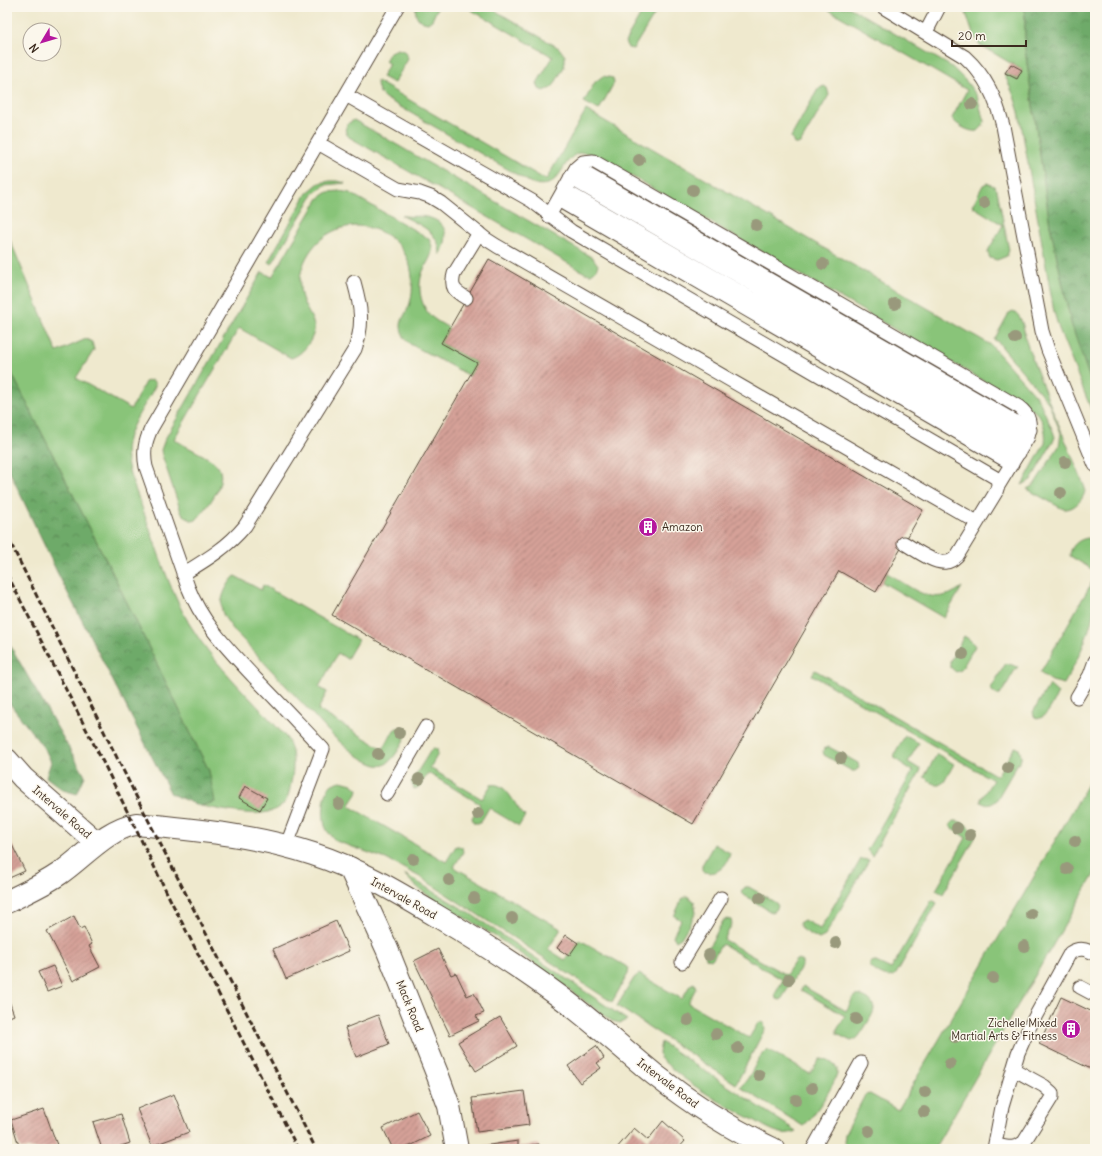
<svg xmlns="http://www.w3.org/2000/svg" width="1102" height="1156" font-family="Delius,sans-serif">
  <defs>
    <pattern id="forest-crowns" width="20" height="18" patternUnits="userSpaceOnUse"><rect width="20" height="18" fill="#6eaa69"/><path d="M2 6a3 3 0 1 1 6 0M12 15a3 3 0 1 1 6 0" fill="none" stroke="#5c8b56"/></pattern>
    <pattern id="building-hatch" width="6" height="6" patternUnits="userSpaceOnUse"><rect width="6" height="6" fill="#d5a198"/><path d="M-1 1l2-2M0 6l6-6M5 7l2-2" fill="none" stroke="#ae837b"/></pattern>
  </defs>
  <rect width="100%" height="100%" fill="#fbf7ec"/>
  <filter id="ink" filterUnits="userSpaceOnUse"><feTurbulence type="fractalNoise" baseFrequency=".025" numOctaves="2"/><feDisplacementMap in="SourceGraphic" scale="8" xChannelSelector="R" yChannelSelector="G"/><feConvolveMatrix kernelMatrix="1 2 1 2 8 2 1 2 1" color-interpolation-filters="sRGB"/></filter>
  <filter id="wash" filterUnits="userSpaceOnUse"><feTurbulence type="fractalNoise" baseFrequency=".012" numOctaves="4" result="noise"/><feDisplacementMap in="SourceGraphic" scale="16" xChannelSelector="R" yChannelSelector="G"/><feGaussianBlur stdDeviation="0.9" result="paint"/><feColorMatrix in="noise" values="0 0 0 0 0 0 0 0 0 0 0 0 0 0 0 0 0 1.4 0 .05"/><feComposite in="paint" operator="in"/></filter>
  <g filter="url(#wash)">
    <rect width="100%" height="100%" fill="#efe9ce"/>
    <path fill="#89c479" stroke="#62774c" d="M416,7H438L432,20L428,23C419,22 414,16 416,7Z
      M466,7H489L559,48L565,56V62L564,67L554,85L551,88L544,91L539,89L537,83L553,57Z
      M645,7H659L635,46L633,49L628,48L625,42Z
      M824,7H849L952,67L966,81L977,96L984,121L983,126L978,131C970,133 956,125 952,118L967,90Z
      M964,7H1025V49L1050,225L1071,323L1095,394V419L1059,329L1054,312L1019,112L1014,96L1004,73H1005L1017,79L1022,70L980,45L973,34Z
      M398,49L406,52L408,59L394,83L382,77L389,64L385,61L390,52Z
      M603,76L613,78L614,83L599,110L584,102L595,82Z
      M377,81L546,180L586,110L991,345L1039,400L1053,431L1055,437L1053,442L1031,480L1022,485L1045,443C1047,429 1042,415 1030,408L597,156C565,142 567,176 548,184C544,185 538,185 533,184L385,98C379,93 377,88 377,81Z
      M824,86L827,88L829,95L801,142L798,144H794L791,137L818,89Z
      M354,120L593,258L598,265L596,270L591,274L585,273L349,137C342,130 346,124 354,120Z
      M330,181H338L345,183L325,185L314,193L272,264L268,262L307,193L319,183Z
      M987,183L994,186L997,190L1009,250L1007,256L997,260L990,258L988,253L989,249L1003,225L972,206L983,185Z
      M340,191L350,193L428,238C437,250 429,259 424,269C416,285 420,307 433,318C438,322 444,325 449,328L441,343L477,363L470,376L410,344C405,339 401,333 401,326C401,318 408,311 410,303C412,296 413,287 412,279C411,239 365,213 330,233C308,245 293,275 303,301C306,309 312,317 314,325C316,337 303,355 291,358L239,328L174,439C187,448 202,453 214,462C233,477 207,508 196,520L193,521L187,518L181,512L162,455L161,450L165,439L262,272L272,277L319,198L328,192Z
      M401,215C411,218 417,215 426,217C448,221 450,238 440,255C440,231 419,225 401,215Z
      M7,233L57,352L86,339L92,342L94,350L76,378L131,409L145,382L151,380L155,383V386C146,404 131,423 127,443C123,466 137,491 144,513C158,550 169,590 190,625C215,666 254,701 286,737C294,750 294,763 292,778C290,786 290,795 285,802C270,823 222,809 200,806L214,802L209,771L114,576L7,364Z
      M1013,311C1024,316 1024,334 1027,344C1044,393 1066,440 1085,488C1086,499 1071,513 1061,508L1027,489L1034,485L1059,446L1061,433L1048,402L997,341L994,340L1009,313Z
      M1088,538L1095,541V571L1070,556C1070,546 1079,539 1088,538Z
      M887,573C913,588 933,609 962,587L944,618L882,582Z
      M235,576L261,590L263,585L358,640L347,659L338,653L319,687L327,692L318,710L383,749L394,730L397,728H401L406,735C402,744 394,761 384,765C371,770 338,741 329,732L232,628C229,623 225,619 223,614C218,601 226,585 235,576Z
      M1095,577C1095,586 1096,594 1095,602C1092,631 1078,659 1064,684L1052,681L1040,673Z
      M964,636L970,640L975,646L961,670L956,672L950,667V661Z
      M1006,663L1018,667C1010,674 1006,692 997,695L992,691L991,688Z
      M815,670L997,776L1014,748L1016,747L1019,749L1021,755V758L996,801C991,805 987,806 981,802V799L993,780L812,675Z
      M1049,685L1058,693C1053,703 1048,717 1037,719L1034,716L1033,712Z
      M905,736L919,743L908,762L921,770L872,856L867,850L913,771C890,755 890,761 905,736Z
      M829,747L858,763L859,768L855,771H852L824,755L823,751L824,749Z
      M434,748L437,749L438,754L430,768L482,799L491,785C507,781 515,808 525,816L519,826L489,808L480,823H474L472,818L480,804L428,773L419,787L414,789L411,782L431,750Z
      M937,754L954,764L944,782L939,785H936L924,777Z
      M1095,772V873L934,1149L849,1148L844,1143L845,1134L865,1095L870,1094L898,1110Z
      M341,781L352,784L358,789L357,794L349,806L446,862L456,846H458L462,847L463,852L454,867L561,929L548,949L565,960L580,940L629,968L628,974L612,1002L420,877L386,859L336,841C331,836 327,832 325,826C322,816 323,794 330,786C333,783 337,782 341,781Z
      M954,821C962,820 974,829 975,838L943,894L936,890L966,838L950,826V824Z
      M714,844L730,853C728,867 714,877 702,871V865Z
      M861,859L869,860L825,936L819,939L801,929L799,923L804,920L820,929Z
      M404,874L468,912L627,1020L620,1023L612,1021C571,992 532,960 490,933C463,915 425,899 404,874Z
      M745,887H749L776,903L778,906L776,910L771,912L744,895L741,892Z
      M687,896L694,901L696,913L681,938L676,941L673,936L681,920L674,916L682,899Z
      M932,900L937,903L896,974C887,981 879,973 870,968V963L874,961L891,969Z
      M727,919L731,920L732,924L724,940L786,975L795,961L798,959L802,962V965L781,1000L776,999L775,994L783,980L722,944L713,958L711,960L706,958L705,954L723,921Z
      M639,974L682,999L690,985L694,983L696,988L688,1003L749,1038L758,1023L760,1022L764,1023L765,1029L736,1084L617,1006L634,978Z
      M803,986L846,1011C853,1000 853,990 868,999C871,1001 874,1005 874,1009C874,1014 862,1032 859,1036C857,1039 854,1040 851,1041L837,1034V1030L845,1016L801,990Z
      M661,1042L790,1127L796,1131C791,1133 787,1134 781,1133C772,1131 762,1125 754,1120C720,1103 687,1084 660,1058L659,1052Z
      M767,1049L810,1074L820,1059C826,1059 833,1063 837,1068C837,1070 837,1071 837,1074C835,1084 811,1121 803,1126L740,1087C752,1078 755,1059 767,1049Z"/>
    <path fill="url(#forest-crowns)" stroke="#546a44" d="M1025,7H1095V394L1071,323L1050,225L1025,49Z
      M7,364L114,576L209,771L215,802L200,806L171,794L57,572L7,466Z
      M7,640L85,776L77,794L63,790L46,777L51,762L46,751L7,700Z"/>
    <g id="blocks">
      <path fill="url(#building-hatch)" d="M1011,64L1022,70L1017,79L1005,73Z
        M489,259L923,510L876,592L839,571L693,824L332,615L477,363L441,343Z
        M245,786L267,798L260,810L239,798Z
        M12,845L25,871L7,879V847Z
        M74,916L80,929L84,927L92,944L89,946L100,967L73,981L47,931Z
        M336,921L349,951L286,979L273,949Z
        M566,935L578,943L569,956L557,948Z
        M438,949L451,975L456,973L467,996L474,993L484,1013L476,1016L479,1021L450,1035L414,961Z
        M53,966L62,986L47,992L38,972Z
        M7,995L14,1015L7,1018Z
        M1061,997L1095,1013V1071L1039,1044Z
        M378,1015L389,1044L356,1057L345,1028Z
        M500,1017L517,1046L476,1071L458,1042Z
        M596,1046L604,1058L597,1063L601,1068L580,1083L568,1066Z
        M524,1091L529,1125L477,1132L472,1098Z
        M174,1094L189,1132L152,1146L137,1109Z
        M44,1109L57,1145L46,1149H20L11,1120Z
        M417,1111L430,1136L404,1149H393L383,1128Z
        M121,1114L130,1143L112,1149H102L93,1122Z
        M663,1121L685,1141L678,1149H616L634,1128L648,1140Z
        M518,1141V1147L539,1144L540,1149H482V1146Z"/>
    </g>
  </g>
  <g filter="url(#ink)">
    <use href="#blocks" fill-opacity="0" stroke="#564738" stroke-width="1"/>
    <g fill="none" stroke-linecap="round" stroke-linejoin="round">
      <g stroke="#564738" stroke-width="15">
        <path id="service" d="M883,7L965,57C986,76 996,99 1003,126L1042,331L1048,350L1095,465
          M926,32L939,7
          M346,95L532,201L571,231L996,478C999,483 998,486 996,492L957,556C954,559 950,562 946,562C934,564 914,549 904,543
          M318,143L398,189L420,193L431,197L441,203L486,239L497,246L977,522
          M576,168L1030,430
          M570,178L1025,442
          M564,190L1019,453
          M558,200L1012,464
          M549,216L576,168L583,162L593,161L1019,407C1030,415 1031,424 1028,437L998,486
          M466,298C455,291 450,288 454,274L479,233
          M183,574C206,560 228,547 245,526L355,349C364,324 361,307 354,282
          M1077,697L1090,675L1095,661
          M387,794L426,727
          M286,847L323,749C300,725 278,701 255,678C229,650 202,623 188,587L146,467C143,452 145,442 151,429L397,7
          M682,962L721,898
          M1080,987L1095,995
          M995,1145C1007,1147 1014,1150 1024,1142L1052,1097V1093L1044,1086L1013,1069
          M813,1149L861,1063
          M994,1149L1002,1107L1018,1053L1029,1028L1070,953C1079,947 1086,949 1095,954"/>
      </g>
      <g stroke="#564738" stroke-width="24">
        <path id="minor" d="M7,760L23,778L97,843
          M350,868L387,949L438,1076L449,1106L457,1149"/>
      </g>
      <g stroke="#564738" stroke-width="24">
        <path id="secondary" d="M7,902C24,893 43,885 59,874C84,857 106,829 136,824C196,830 256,835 313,854C357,868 397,892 437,916C479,941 520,967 559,996C593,1021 623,1049 655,1075C692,1104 731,1129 773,1149"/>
      </g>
      <use href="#service" stroke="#fff" stroke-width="13"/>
      <use href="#minor" stroke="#fff" stroke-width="22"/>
      <use href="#secondary" stroke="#fff" stroke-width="22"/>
      <path stroke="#3b2a1e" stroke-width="3" stroke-dasharray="6 3" stroke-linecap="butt" d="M7,536L137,798L316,1149
        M7,574L105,766L171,901L298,1149"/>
    </g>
    <g fill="#99997c">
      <circle cx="972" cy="104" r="6"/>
      <circle cx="639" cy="160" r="6"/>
      <circle cx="693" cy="190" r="6"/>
      <circle cx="984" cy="203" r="6"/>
      <circle cx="756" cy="225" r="6"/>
      <circle cx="823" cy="264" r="6"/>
      <circle cx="895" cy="304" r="6"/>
      <circle cx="1015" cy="338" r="6"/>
      <circle cx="1065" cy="462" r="6"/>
      <circle cx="1061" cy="493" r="6"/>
      <circle cx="963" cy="654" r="6"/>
      <circle cx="399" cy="733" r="6"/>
      <circle cx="378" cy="754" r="6"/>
      <circle cx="841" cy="758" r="6"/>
      <circle cx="1008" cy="768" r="6"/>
      <circle cx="419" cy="779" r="6"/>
      <circle cx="339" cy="804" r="6"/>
      <circle cx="478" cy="814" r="6"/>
      <circle cx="957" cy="828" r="6"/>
      <circle cx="970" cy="835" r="6"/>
      <circle cx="1075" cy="841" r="6"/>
      <circle cx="413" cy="859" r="6"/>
      <circle cx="1067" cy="869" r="6"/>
      <circle cx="449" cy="880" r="6"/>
      <circle cx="474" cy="898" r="6"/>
      <circle cx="760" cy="898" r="6"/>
      <circle cx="1031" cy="914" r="6"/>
      <circle cx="512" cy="918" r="6"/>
      <circle cx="836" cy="943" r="6"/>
      <circle cx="1024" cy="946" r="6"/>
      <circle cx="709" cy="955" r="6"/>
      <circle cx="993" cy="978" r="6"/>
      <circle cx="789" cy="979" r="6"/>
      <circle cx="856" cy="1019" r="6"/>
      <circle cx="688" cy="1020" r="6"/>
      <circle cx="716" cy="1034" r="6"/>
      <circle cx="955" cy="1037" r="6"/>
      <circle cx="738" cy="1048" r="6"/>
      <circle cx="950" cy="1064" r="6"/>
      <circle cx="759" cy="1075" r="6"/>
      <circle cx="812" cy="1088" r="6"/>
      <circle cx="925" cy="1092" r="6"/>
      <circle cx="796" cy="1100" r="6"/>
      <circle cx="924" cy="1112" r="6"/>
      <circle cx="869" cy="1131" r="6"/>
    </g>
  </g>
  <defs>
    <g id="building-disc" transform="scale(1)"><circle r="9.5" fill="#b5179e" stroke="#fbf7ec"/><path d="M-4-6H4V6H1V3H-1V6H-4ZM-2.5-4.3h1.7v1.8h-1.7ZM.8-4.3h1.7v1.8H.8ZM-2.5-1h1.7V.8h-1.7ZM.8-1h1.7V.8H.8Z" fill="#fff"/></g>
  </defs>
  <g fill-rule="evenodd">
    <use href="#building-disc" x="648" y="527"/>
    <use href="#building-disc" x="1071" y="1029"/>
  </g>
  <g text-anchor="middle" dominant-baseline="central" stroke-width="3" stroke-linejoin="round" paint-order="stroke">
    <g font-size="11" fill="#3b2a1e" stroke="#fbf7ec" text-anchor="start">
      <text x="662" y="527">Amazon</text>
      <text x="1057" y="1023" text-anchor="end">Zichelle Mixed<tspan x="1057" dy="13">Martial Arts &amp; Fitness</tspan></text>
    </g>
    <g font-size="11" fill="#3b2a1e" stroke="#fbf7ec">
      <text transform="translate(62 812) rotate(41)">Intervale Road</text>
      <text transform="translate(404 898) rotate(29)">Intervale Road</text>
      <text transform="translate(410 1006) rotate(68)">Mack Road</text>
      <text transform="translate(668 1083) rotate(37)">Intervale Road</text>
    </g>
  </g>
  <rect width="1102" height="1156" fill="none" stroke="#fbf7ec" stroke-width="24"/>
  <g transform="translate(42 42) rotate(232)"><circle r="19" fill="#fbf7ec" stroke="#aea59a"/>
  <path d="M0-3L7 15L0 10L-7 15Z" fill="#b5179e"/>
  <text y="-6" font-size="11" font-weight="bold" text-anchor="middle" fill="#3b2a1e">N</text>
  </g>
  <path d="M952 40v6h74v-6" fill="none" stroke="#3b2a1e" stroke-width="2"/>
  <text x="958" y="40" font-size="12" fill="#3b2a1e" stroke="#fbf7ec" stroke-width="3" paint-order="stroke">20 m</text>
</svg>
